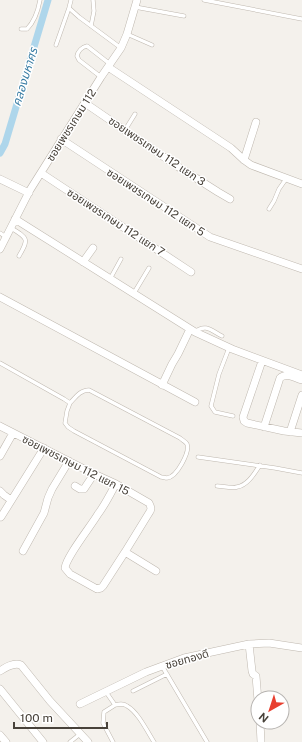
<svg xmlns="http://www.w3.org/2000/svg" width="302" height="742" font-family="'Public Sans','Noto Sans Thai',sans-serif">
  <rect width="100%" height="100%" fill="#f4f1ec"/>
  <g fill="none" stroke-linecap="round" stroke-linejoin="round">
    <path stroke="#aed6eb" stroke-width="7" d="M0,153L5,144L48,0"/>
    <g stroke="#bfb8af" stroke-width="4.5">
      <path id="lane" d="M71,0L69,8L79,17L121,48
        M204,0L302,19
        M135,7L184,16
        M91,26L94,11L93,0
        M21,29H27C35,21 38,11 40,0
        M127,34L152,45
        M56,45L69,8
        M101,77L79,60L77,56C78,51 82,47 87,46L110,64
        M125,130L135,114
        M269,209L274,201L279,189L286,179
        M11,228C28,238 29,239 19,256
        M0,233L6,237
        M110,279L121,259
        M134,293L149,268
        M195,332C205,323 212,331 222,336
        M229,348L219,374L211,406L215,412L233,416
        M0,363L64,399L70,403L67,411L65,423L68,427L74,431L161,477C163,477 165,478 167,478C177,477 190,452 187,444C185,441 182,440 180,438L89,390C80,390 75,398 70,403
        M198,457L275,468L302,473
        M217,486C223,486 231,489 237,487C248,485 254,474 260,465
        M162,666L207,742
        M133,691L167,674
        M106,692L115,705L104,712L103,723L113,742
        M115,705C119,704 123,703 127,706C138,712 147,731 154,742
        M70,742L80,734"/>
    </g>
    <g stroke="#bfb8af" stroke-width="8">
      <path id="street" d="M108,67L231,148L244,160L251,165L302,184
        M85,103L177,166L218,192L230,199
        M61,139L210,237L302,269
        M244,160L256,122
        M41,173L191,272
        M0,179L29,193
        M15,219L195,332L232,349L302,375
        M0,249L30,190L101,77L121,48L127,34L137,0
        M83,262L93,248
        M0,297L195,402
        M262,361L243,417L244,421L247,423L284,431L302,433
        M162,385L172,364L178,354L190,329
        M0,426L94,474L116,484L149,503C151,507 152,509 149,513L125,552L103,586L101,588L97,589L70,574L65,568C66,557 91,526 98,514C105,505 110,494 116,484
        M264,427L280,378C286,372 295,378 302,380
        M290,432L302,395
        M0,456L13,433
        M75,486L80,489H84L94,474
        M0,491L4,495L11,500
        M1,517L44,448
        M23,551L44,513L48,498L52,489L69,461
        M125,552L156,571
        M249,644L252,671L253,674L256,676L258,701
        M0,671C6,667 14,662 21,665L50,701L88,742
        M0,689L43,742
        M80,704L146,672L184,658L249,644L269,643L302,648
        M260,722L261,742
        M0,735L6,742"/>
    </g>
    <use href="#lane" stroke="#fff" stroke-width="3.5"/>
    <use href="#street" stroke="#fff" stroke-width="7"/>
  </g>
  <g text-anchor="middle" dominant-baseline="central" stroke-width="3" stroke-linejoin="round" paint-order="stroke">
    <g font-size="11" fill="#48423a" stroke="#fff">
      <text transform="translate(71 125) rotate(-58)">ซอยเพชรเกษม 112</text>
      <text transform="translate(157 151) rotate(34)">ซอยเพชรเกษม 112 แยก 3</text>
      <text transform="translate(156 202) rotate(33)">ซอยเพชรเกษม 112 แยก 5</text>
      <text transform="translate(116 222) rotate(33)">ซอยเพชรเกษม 112 แยก 7</text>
      <text transform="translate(76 465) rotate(27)">ซอยเพชรเกษม 112 แยก 15</text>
      <text transform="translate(187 659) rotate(-16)">ซอยทองดี</text>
    </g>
    <g font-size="12" font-style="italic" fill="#397da4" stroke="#fff">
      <text transform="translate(25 77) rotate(-73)">คลองมหาศร</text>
    </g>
  </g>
  <g transform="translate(270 710) rotate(219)"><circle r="19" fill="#ffffff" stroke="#b6b3b0"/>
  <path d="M0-3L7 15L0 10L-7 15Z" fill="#e83f2f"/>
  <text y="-6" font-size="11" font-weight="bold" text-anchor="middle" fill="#48423a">N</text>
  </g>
  <path d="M14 722v6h93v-6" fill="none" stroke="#48423a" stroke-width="2"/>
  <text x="20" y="722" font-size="12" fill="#48423a" stroke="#ffffff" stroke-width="3" paint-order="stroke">100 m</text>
</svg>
